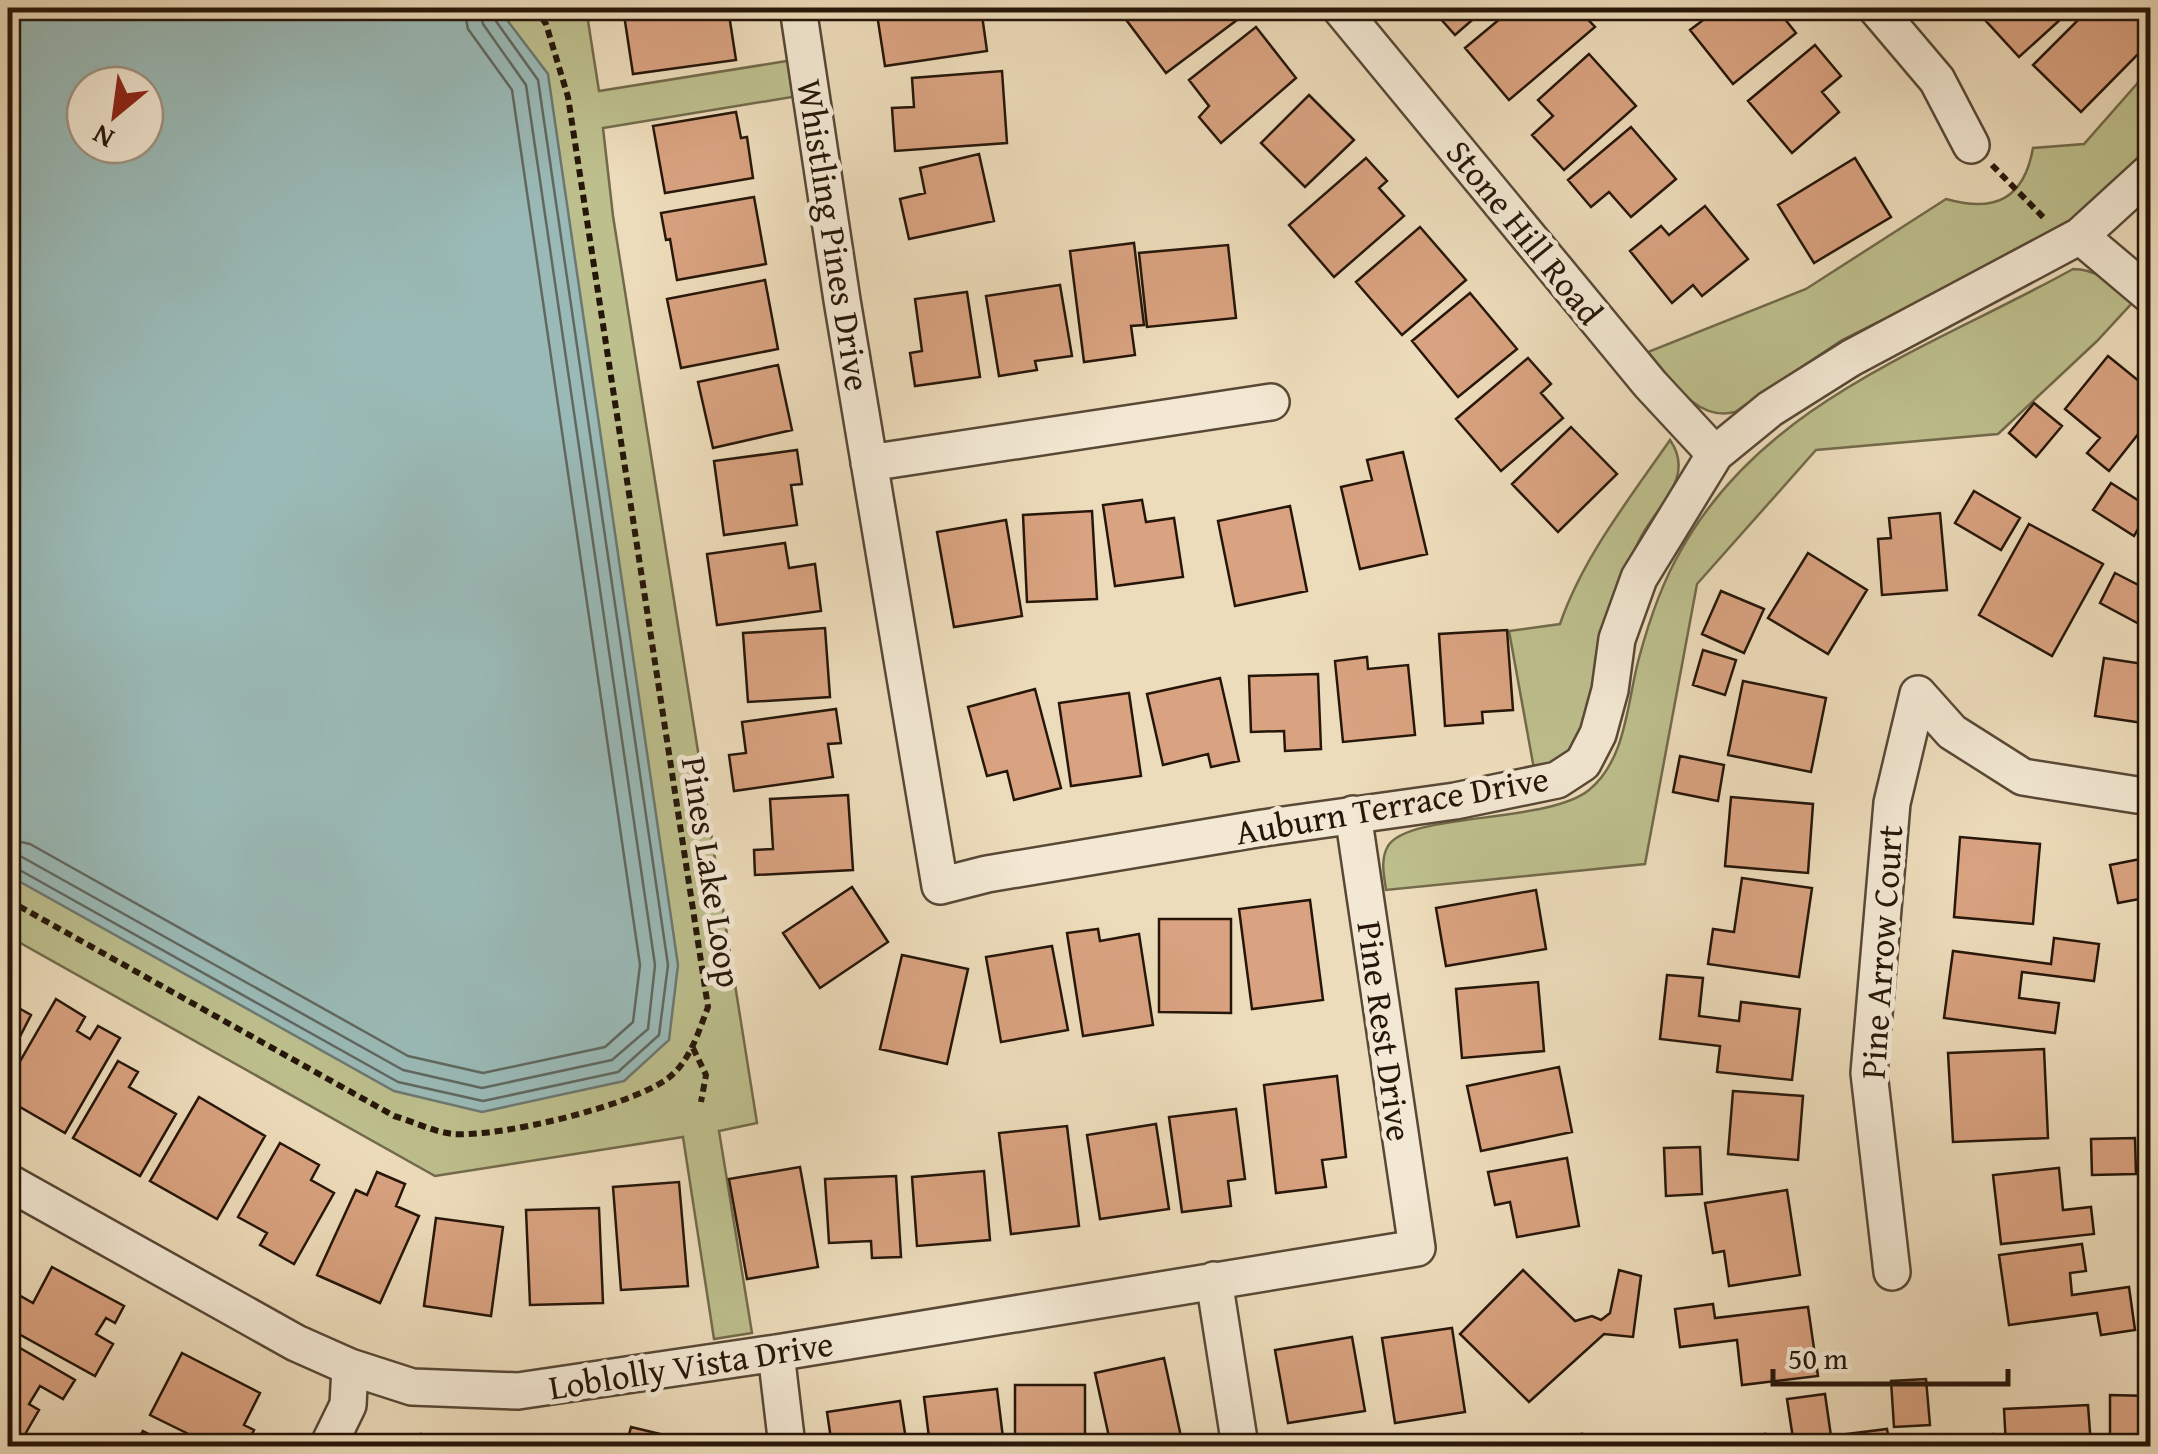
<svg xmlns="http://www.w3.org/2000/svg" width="2158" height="1454" font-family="'Gentium Book Plus',serif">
  <rect width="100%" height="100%" fill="#eddcbb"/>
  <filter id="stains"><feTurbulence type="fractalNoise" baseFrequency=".002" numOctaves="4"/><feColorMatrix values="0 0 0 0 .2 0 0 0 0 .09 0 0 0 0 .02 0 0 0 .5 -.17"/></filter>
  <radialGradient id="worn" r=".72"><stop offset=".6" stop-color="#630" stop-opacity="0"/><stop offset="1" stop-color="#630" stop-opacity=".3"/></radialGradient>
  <path fill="#bdbf8d" stroke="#726a4b" stroke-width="2.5" fill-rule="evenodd" d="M8,8H586L599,91L793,60L798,96L603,128L613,216L757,1123L719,1131L752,1333L714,1339L683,1137L435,1176L8,936ZM85,85H145V145H85Z
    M2150,69V150L2119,182L2072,221L2035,244L1842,340L1735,412C1695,422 1671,378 1648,352L1806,289L1946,199C1995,213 2024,199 2033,148L2084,144Z
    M2073,269C2099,269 2114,286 2133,302L2097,341L1998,434L1816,450L1697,584L1645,864L1386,890C1384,875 1380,860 1388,846C1409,812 1547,824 1589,790C1627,759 1627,701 1639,658C1649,621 1661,585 1680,552C1763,401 1931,348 2073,269Z
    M1670,440C1695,476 1660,503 1642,535C1635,548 1629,563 1622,577C1609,607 1601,641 1595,674C1590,698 1587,726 1573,748C1564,762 1549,765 1534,769L1509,631L1560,624C1583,557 1630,498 1670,440Z"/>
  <path fill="#9abab7" stroke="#6c7871" stroke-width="2.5" fill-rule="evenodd" d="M8,8H498L548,74L678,965L669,1040L624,1081L482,1112L394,1091L8,875ZM85,85H145V145H85Z"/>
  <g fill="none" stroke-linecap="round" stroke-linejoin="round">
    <path stroke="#606860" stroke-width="2.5" d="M8,839L30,844L408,1056L483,1073L605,1047L633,1022L640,965L512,90L468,29L464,8
      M8,854L22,857L403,1070L482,1088L612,1060L648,1029L655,965L526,85L483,24L479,8
      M8,867L16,868L398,1082L483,1101L618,1072L659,1035L668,965L538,80L493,17L491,8"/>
  </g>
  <path fill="#d9a280" stroke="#261609" stroke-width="2.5" d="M623,8H728L736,60L633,74Z
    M876,8H981L987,51L885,66Z
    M1137,8H1246L1249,11L1166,73L1124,17Z
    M1431,8H1486L1455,35Z
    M1513,8H1548L1551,11L1555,8H1577L1595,27L1509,100L1465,48Z
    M1719,8H1776L1796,33L1733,84L1690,30Z
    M2001,8H2073L2019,57L1986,21Z
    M2090,8H2134L2150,23V42L2081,112L2033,65Z
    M1256,27L1296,78L1221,143L1199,117L1209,106L1189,80Z
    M1815,45L1841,76L1822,92L1839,112L1792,153L1748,101Z
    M1589,54L1636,106L1564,170L1532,135L1553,116L1538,100Z
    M1002,71L1007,143L895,151L892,108L914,107L912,78Z
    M1309,95L1354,140L1305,187L1261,143Z
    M736,112L741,138L747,137L753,178L665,193L653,126Z
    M1631,127L1676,179L1631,217L1609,192L1591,207L1568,180Z
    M979,154L994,221L909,239L900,199L925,193L920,168Z
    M1366,158L1387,181L1379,188L1404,216L1334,277L1289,225Z
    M1855,158L1891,217L1814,263L1778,205Z
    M754,197L766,264L677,280L670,239L666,240L661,213Z
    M1705,206L1748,259L1702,296L1693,285L1672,303L1630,251L1661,226L1669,235Z
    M1420,227L1466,280L1402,335L1356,282Z
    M1134,243L1144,325L1131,326L1135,355L1084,362L1070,251Z
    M1228,245L1236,318L1147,327L1139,253Z
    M765,280L778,349L681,368L667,299Z
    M1060,285L1072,356L1035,361L1037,370L999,376L986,296Z
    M967,292L980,377L915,386L910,353L922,351L915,299Z
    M1470,293L1517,349L1458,397L1412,341Z
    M2108,356L2150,390V419L2109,471L2087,453L2100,438L2065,409Z
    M1528,358L1551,384L1541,393L1563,418L1501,471L1456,419Z
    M778,365L792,430L713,448L698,382Z
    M2034,403L2062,426L2036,457L2009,433Z
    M1571,427L1617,474L1558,532L1512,484Z
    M797,450L802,484L791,485L797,525L724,535L714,461Z
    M1403,452L1427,554L1360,569L1341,487L1372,480L1367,460Z
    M2111,483L2150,508L2134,536L2093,510Z
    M1974,491L2020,518L2001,550L1955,523Z
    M1142,500L1146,522L1174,518L1183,577L1115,586L1103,505Z
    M1290,506L1307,591L1235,606L1218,521Z
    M1092,511L1097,599L1027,602L1023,515Z
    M1940,513L1947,590L1882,595L1878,539L1891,538L1889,518Z
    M1006,520L1022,616L954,627L937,532Z
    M2029,524L2103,564L2052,656L1979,615Z
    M785,543L789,568L815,564L821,611L717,625L707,554Z
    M1808,553L1867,590L1828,654L1768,618Z
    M2115,573L2150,591V611L2143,626L2100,603Z
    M1721,591L1764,609L1744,653L1702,634Z
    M825,628L830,697L748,702L743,633Z
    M1507,630L1513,710L1482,712L1483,723L1445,726L1439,634Z
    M1703,650L1736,660L1725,695L1693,685Z
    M1367,657L1368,669L1408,665L1415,735L1343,742L1335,661Z
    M2104,658L2150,665V724L2095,716Z
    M1318,674L1321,749L1285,751L1284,731L1251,732L1249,676Z
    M1220,678L1239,761L1211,767L1208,754L1163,765L1147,694Z
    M1743,681L1826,698L1811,772L1728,755Z
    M1035,689L1061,788L1014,800L1007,771L987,776L968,707Z
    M1129,693L1141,776L1071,786L1059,703Z
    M836,709L841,743L828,744L833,777L734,791L729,755L746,753L742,722Z
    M1680,756L1724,765L1718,801L1673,792Z
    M848,795L853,870L755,875L754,850L773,849L770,799Z
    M1731,797L1813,804L1808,873L1725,866Z
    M1960,837L2040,844L2033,924L1954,917Z
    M2150,857V897L2118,903L2110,865Z
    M1742,878L1812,888L1799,977L1708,964L1713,929L1734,932Z
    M852,887L888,942L820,988L783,933Z
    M1536,890L1546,949L1446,966L1436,908Z
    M1310,900L1323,1000L1252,1009L1239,909Z
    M1159,919H1231V1013L1159,1012Z
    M1098,929L1100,941L1139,934L1153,1025L1083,1036L1067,933Z
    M2054,938L2099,944L2094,981L2022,972L2019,998L2059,1003L2055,1033L1944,1018L1953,951L2051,964Z
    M1052,946L1068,1030L1001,1042L986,957Z
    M902,955L968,969L947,1064L880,1049Z
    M1667,975L1703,978L1699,1016L1739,1021L1741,1002L1800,1009L1792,1080L1717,1072L1720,1046L1660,1039Z
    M1538,982L1544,1051L1462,1058L1456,989Z
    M56,999L85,1017L77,1031L90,1039L98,1026L120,1038L65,1133L8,1100V1082Z
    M8,1002L31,1015L8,1060Z
    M2044,1049L2048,1138L1953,1142L1948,1053Z
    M118,1061L138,1072L129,1087L176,1114L140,1176L73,1138Z
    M1559,1067L1572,1132L1481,1151L1467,1086Z
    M1337,1076L1346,1157L1322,1160L1326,1187L1276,1193L1264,1085Z
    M1733,1091L1803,1096L1798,1160L1728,1154Z
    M199,1097L265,1136L217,1219L150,1181Z
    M1236,1109L1245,1179L1228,1181L1231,1206L1182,1212L1169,1117Z
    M1156,1124L1169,1209L1100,1219L1087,1135Z
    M1067,1126L1079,1226L1011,1234L999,1133Z
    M2135,1138L2136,1174L2092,1175L2091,1139Z
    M280,1143L319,1165L311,1180L334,1193L294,1264L260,1245L267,1233L238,1217Z
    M1700,1147L1702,1194L1666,1196L1664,1148Z
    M1567,1158L1579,1226L1517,1237L1510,1202L1495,1205L1488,1172Z
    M800,1167L818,1267L747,1279L729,1179Z
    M2059,1168L2063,1210L2091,1207L2094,1234L2001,1244L1993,1175Z
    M984,1171L990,1240L917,1246L912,1177Z
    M377,1172L405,1184L396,1206L419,1216L380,1303L317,1275L356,1190L367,1195Z
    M896,1176L901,1257L872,1258L871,1241L829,1243L825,1179Z
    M679,1182L688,1286L621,1290L613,1187Z
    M1787,1190L1800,1275L1729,1286L1724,1251L1713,1253L1705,1203Z
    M599,1208L603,1303L530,1305L526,1210Z
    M436,1218L503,1227L491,1316L424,1306Z
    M2082,1244L2086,1271L2070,1273L2072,1295L2129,1287L2135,1330L2101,1335L2097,1313L2009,1325L1999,1255Z
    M52,1267L124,1306L115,1323L106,1318L96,1334L113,1344L95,1376L8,1328V1289L33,1303Z
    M1523,1270L1575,1321L1592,1316L1601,1320L1610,1313L1619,1270L1641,1276L1633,1337L1604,1334L1529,1402L1460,1334Z
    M1713,1304L1715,1318L1808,1307L1818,1376L1742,1385L1737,1340L1680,1347L1675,1309Z
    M1452,1328L1465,1412L1395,1423L1382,1338Z
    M1352,1337L1365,1411L1288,1423L1275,1350Z
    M8,1341L75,1380L63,1399L40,1386L29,1404L39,1410L24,1436L8,1426Z
    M182,1353L260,1393L244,1425L254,1430L246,1446H213L150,1415Z
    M1164,1358L1183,1446H1111L1095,1373Z
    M1926,1379L1930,1425L1894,1427L1891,1381Z
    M1015,1385H1085V1446H1015Z
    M997,1389L1004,1446H930L924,1397Z
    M1825,1394L1831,1436L1887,1429L1890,1446H1819L1818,1442L1794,1445L1787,1399Z
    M2110,1395L2150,1396V1446H2110Z
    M900,1401L907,1446H832L827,1412Z
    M2088,1405L2091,1446H2006L2004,1409Z
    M631,1427L710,1446H626Z
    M143,1431L172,1446H134Z
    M421,1434L443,1446H414Z
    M1582,1434L1583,1446H1545L1544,1439Z
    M1765,1434L1767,1446H1699V1444Z
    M1993,1434L1994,1446H1908V1440Z"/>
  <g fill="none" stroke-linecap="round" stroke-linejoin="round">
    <g stroke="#584836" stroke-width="40">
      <path id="minor" d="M798,8L842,300L940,886L987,874L1263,828L1455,801L1557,780L1583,763L1598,734L1610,690L1617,639L1639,578L1715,454L1770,409L1851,358L2080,236L2150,172
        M1340,8L1650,384L1715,454
        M1876,8L1937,80L1971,145
        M2080,236L2150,295
        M869,463L1271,402
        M1918,694L1952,732L2023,777L2137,795L2150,794
        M8,1182L296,1343L350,1367L412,1387L518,1391L776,1353L1417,1248L1353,814
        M1892,1272L1869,1073L1892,803L1918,694
        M1214,1280L1240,1446
        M776,1353L787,1446
        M328,1446L348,1405L350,1367"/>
    </g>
    <path stroke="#261609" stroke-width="6" stroke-dasharray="8 5" stroke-linecap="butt" d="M1992,165L2046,220
      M8,900L394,1116C412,1121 434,1132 453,1134C502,1137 627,1107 667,1079C690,1062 698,1033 708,1007L568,97L546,24L535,8
      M693,1048L706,1075L701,1102"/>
    <use href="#minor" stroke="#f3e8d3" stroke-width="35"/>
  </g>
  <g text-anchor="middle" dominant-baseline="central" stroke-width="10" stroke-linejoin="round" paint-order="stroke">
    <g font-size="35" fill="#261609" stroke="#f3e8d3">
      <text transform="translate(1525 232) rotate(51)">Stone Hill Road</text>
      <text transform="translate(834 235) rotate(81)">Whistling Pines Drive</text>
      <text transform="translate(1392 805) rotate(-10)">Auburn Terrace Drive</text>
      <text transform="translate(712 872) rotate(81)">Pines Lake Loop</text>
      <text transform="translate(1881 952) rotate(-86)">Pine Arrow Court</text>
      <text transform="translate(1385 1031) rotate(82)">Pine Rest Drive</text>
      <text transform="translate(691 1365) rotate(-9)">Loblolly Vista Drive</text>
    </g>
  </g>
  <rect width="2158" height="1454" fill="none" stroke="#eddcbb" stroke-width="40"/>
  <rect x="10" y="10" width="2138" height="1434" fill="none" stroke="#261609" stroke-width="5"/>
  <rect x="20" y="20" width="2118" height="1414" fill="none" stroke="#261609" stroke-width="2.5"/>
  <g transform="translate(115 115) rotate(209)"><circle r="48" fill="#f3e8d3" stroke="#a19482" stroke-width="2.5"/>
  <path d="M0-8L18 38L0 25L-18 38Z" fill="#8f2418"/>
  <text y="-15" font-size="28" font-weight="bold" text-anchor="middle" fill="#261609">N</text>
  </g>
  <path d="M1773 1369v15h235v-15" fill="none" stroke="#261609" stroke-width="5"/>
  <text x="1788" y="1369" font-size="30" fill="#261609" stroke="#f3e8d3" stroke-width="8" paint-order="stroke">50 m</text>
  <rect width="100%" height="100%" filter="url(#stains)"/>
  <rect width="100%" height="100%" fill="url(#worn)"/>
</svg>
